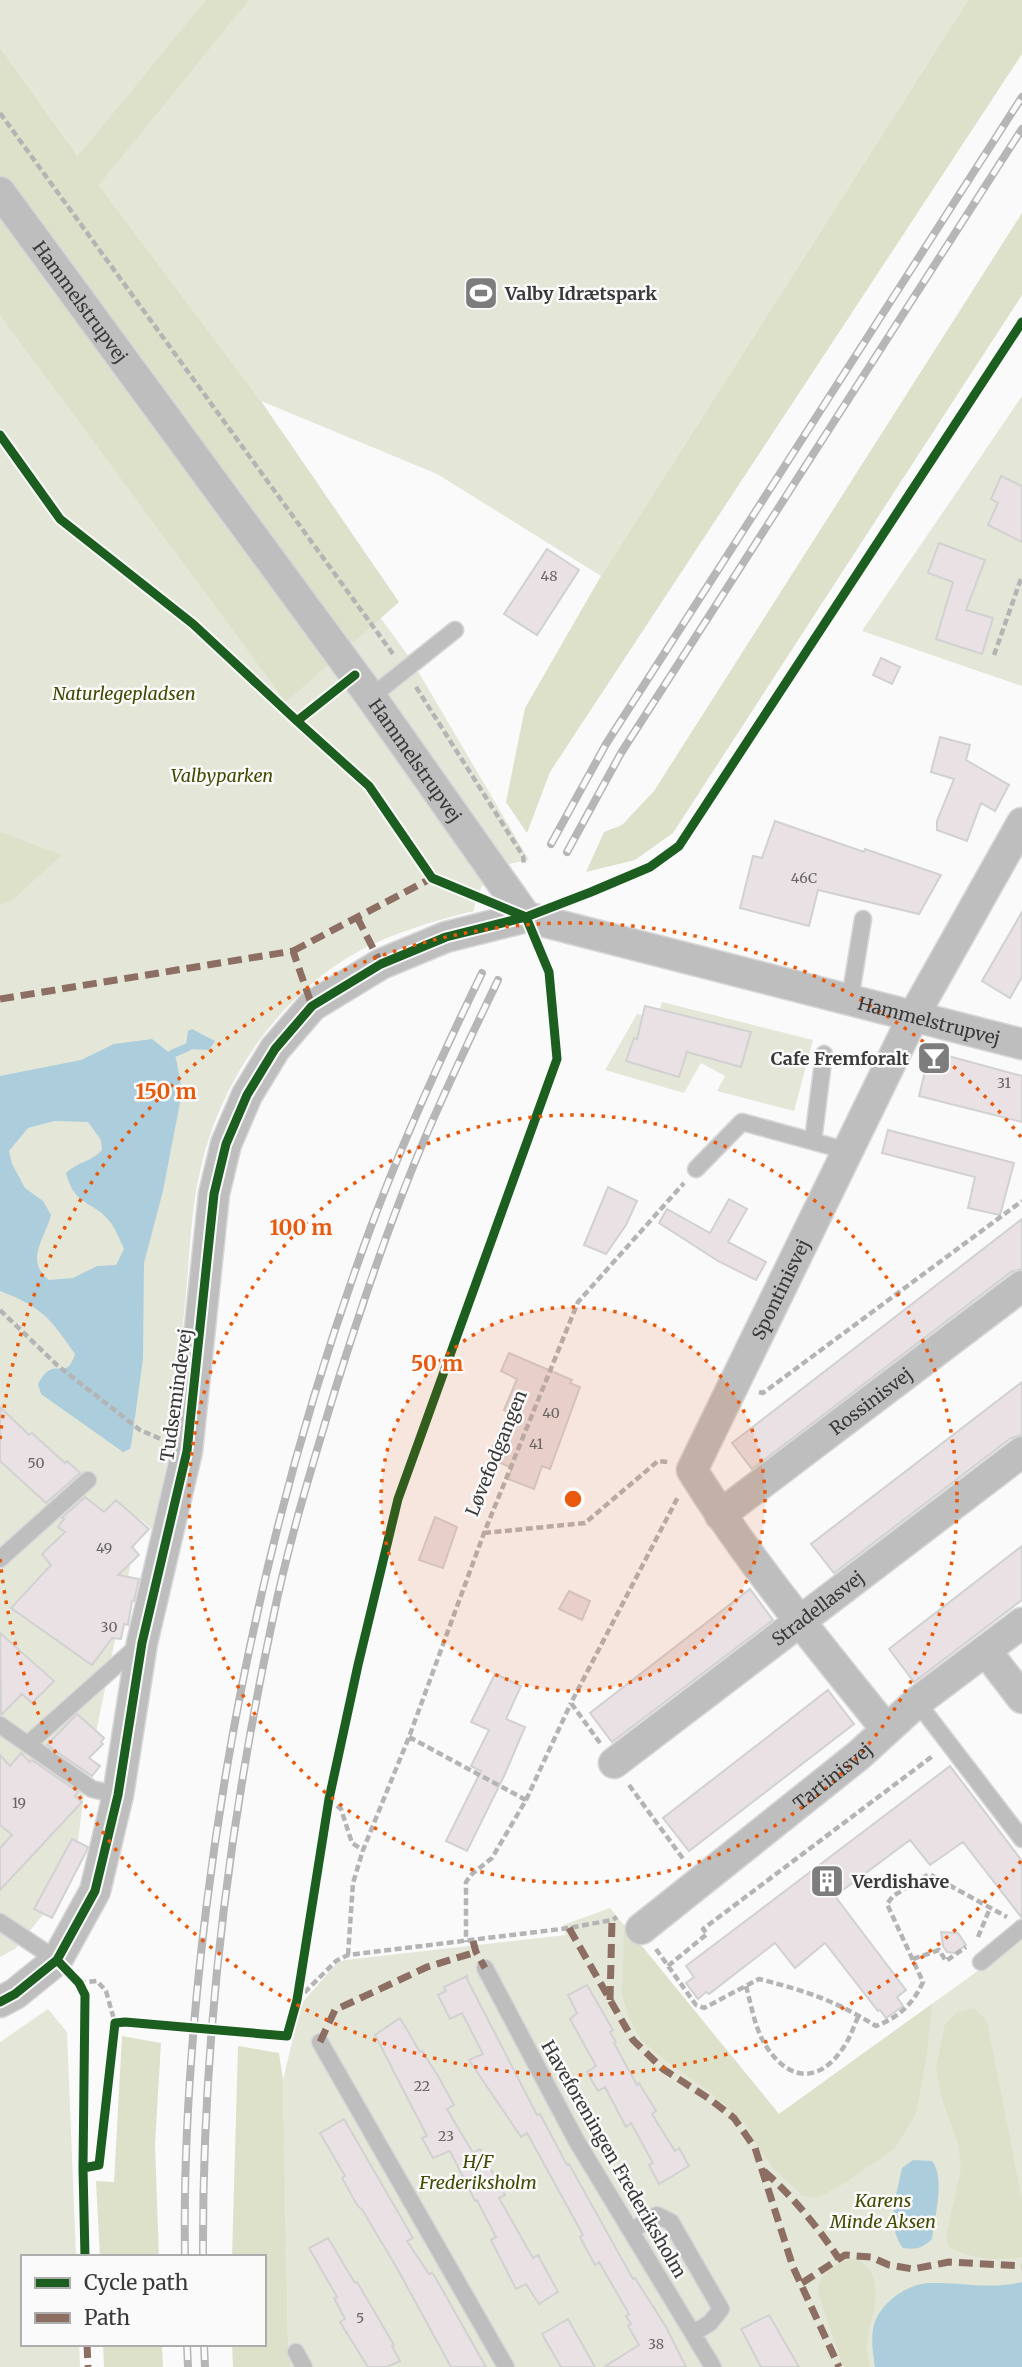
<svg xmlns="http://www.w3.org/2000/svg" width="1022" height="2367" font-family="Merriweather,serif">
  <rect width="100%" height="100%" fill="#fafafb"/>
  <path fill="#e4e7d8" d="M0,0H968L601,576L437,474L261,401L99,185L0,47Z
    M0,95L412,661L529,860C522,862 513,862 506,865C487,873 476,892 474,911C434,921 395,932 359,951C279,995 221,1080 201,1167C191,1208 190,1252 186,1294C180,1350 176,1406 167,1462C163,1485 157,1507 152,1529L140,1519L85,1786L73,1878L15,1949L0,1957Z
    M1022,396V686L862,631Z
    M662,1002L813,1040L794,1111L717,1091L725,1076L701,1063L684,1093L605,1070L637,1014L657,1018Z
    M610,1908L779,2114L1022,1939V2367H291L288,2339L283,2080L301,2004L337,1963L345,1960L566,1935L563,1925Z
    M48,2009L67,2032L76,2257H23V2344H79L80,2367H0V2042Z"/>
  <path fill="#dde1ca" d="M206,0H249L99,185L261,401L399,602L286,702L0,315V47L78,156Z
    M968,0H1022V54L550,772L527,833L506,802L525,708L601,576Z
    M1022,213V295L673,833L635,860L586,872L604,832L622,825L654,791Z
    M0,832L62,855L11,901L0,905Z
    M624,1924L779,2114L932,2004L927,2055L916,2114L895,2148L845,2183L817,2198L803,2196L774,2169L757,2146L746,2124L711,2093L665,2060L641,2040L628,2016L622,1994Z
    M974,2008L987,2021L1022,2201V2257C998,2262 971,2259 949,2247L946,2237L961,2168L958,2144L942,2099L936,2068L945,2024L957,2012Z
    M122,2036L161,2043L155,2145L159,2257H100L96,2181L114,2182Z
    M238,2046L279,2053L283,2080L288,2339L291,2367H233L232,2344H264V2257H232Z
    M856,2258C890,2277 870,2316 867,2345C866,2352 869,2360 870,2367H843L818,2293C816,2274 839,2261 856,2258Z
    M103,2344H162L163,2367H104Z"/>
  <path fill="#accddb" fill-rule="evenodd" d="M192,1029L215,1041L209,1050L189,1049L186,1045L188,1031Z
    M152,1039L176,1058L182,1092L163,1191L144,1263L143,1359L131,1446L130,1449L123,1452L41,1394L38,1384C55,1352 65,1385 75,1354C50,1318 42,1307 0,1291V1076L81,1060L114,1044ZM54,1121L88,1122L101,1140L102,1150C91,1162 79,1161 66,1173C75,1208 94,1200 111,1223C116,1230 120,1240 124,1249L116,1265L97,1266L73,1278L49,1280C24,1260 45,1239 51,1215L43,1201L25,1188L12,1164L9,1151L28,1128Z
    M913,2160L932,2161C946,2178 934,2219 932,2239C923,2248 916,2250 903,2248C885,2225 897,2194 902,2168Z
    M1022,2282V2367H875C873,2354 871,2341 873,2329C877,2305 906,2284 929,2283C962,2282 988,2290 1022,2282Z"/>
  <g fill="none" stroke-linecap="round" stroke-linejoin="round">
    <path stroke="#accddb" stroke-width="8" d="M172,1054L188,1047"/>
  </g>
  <path fill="#e9e1e4" stroke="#d2d1d2" stroke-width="2" d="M1001,476L1022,486V542L988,525L998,503L991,499Z
    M939,543L985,560L966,610L993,618L982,654L936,639L953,582L928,573Z
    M547,549L579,570L537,635L504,614Z
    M881,658L900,667L892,684L873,675Z
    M940,737L970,745L966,760L1009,785L995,811L981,803L967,841L937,830V821L954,779L931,772Z
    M775,821L864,852L865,849L941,875L919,914L818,890L809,926L740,908L753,856L762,858Z
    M1022,912V977L1010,998L982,981Z
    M645,1006L751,1032L741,1067L687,1052L679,1077L626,1061L634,1038L637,1039Z
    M930,1051L1022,1076V1122L919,1096Z
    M888,1130L1014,1163L1000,1215L968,1208L975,1177L882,1153Z
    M608,1187L637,1201L626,1225L606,1254L584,1245Z
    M729,1199L747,1209L728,1242L766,1262L756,1280L718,1261L659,1223L667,1209L710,1233Z
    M1022,1219V1269L1011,1272L752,1469L732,1443Z
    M509,1353L572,1380L570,1383L580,1387L550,1469L542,1466L534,1489L508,1479L512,1468L490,1458L492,1455L489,1454L509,1412L504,1410L517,1379L501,1371Z
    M1022,1382V1435L1011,1438L834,1573L811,1544Z
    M0,1407L29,1435L32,1433L65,1463L67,1461L80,1473L46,1503L0,1461Z
    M85,1497L104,1512L116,1500L149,1529L132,1547L139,1555L118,1575L139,1579L134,1601H132L128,1625L124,1624L121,1639L112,1638L92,1665L11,1608L51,1565L42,1554L65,1532L58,1527L64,1519L62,1518Z
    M435,1517L457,1527L443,1568L419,1560Z
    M1022,1546V1600L914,1682L889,1649Z
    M750,1589L773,1620L612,1742L590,1713Z
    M569,1591L590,1601L582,1620L559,1609Z
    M0,1633L54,1681L32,1703L22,1694L1,1715Z
    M495,1674L521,1686L506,1719L525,1727L505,1774L467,1851L446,1841L481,1771L471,1766L489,1730L471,1722Z
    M828,1690L854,1724L689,1851L663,1818Z
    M77,1714L104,1738L101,1742L103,1744L89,1758L100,1766L92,1776L47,1745Z
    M21,1753L30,1762L32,1760L78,1792L75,1796L82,1802L0,1890V1848L12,1835L0,1825V1755L10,1766Z
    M950,1766L1022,1861V1918L963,1842L930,1865L910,1840L835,1896L906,1990L897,1997L903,2006L886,2018L880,2010L878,2011L825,1943L795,1968L775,1943L709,1994L706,1992L698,1999L686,1983L694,1977L686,1966Z
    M72,1839L88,1847L87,1850L52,1918L34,1909Z
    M941,1932L958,1933L966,1945L955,1953L947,1952L943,1946Z
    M467,1976V1979L537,2115L540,2114L567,2165L569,2164L633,2279L635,2278L666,2327L686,2367H604L639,2345L628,2326L631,2324L626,2316L629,2314L599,2262L595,2265L580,2237L583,2235L527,2133L521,2137L469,2060L483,2054L462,2013L450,2019L438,1995L446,1991L444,1987Z
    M587,1985L613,2030L610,2032L616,2042L614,2043L637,2085L639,2083L656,2111L652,2114L675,2151L679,2148L689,2166L659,2184L649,2165L653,2163L631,2123L626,2127L605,2087L598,2091L587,2072L596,2066L570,2019L577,2013L568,1995Z
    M400,2018L420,2052L422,2051L438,2076L454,2105L447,2109L473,2153L480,2149L505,2195L499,2198L533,2258L538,2255L558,2292L539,2304L526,2284L516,2289L491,2240L496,2237L477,2200L475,2201L450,2151L433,2158L422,2138L427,2136L375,2035Z
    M344,2119L413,2238L407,2241L429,2274L432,2273L434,2275L486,2367H451L398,2270L363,2211L357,2205L342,2178L345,2176L320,2133Z
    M328,2238L355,2283L357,2282L394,2345L392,2346L400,2361L387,2367H368L340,2322L345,2319L334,2298L337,2297L309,2248Z
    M769,2315L799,2367H761L741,2329Z
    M568,2319L595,2367H561L542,2334Z"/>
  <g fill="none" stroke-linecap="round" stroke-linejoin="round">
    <g stroke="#d7d7d8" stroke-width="19">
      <path id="service" d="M371,697L455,630
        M850,999L863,919
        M813,1141L824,1054
        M696,1169L742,1122L848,1151
        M0,1559L88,1480
        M917,1702L1022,1839
        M0,1725L92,1789L118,1795
        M28,1744L139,1645
        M0,1922L57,1960
        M981,1962L1022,1928
        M485,1968L576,2140L713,2367
        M320,2042L506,2367
        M631,2231L657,2215L671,2222L721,2309L710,2323L693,2333
        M296,2352L304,2367"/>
    </g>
    <g stroke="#d7d7d8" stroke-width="33">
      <g id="minor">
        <path id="s1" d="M0,192L371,697L526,917L1022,1044"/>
        <path id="s2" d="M720,1515L1022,1286"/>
        <path d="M986,1651L1022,1698"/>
        <path id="s3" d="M886,1729C819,1645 749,1562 692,1470L914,1015L1022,823"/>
        <path id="s4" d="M614,1763L1022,1452"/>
        <path id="s5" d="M641,1929L859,1755L917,1702L1022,1623"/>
        <path d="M0,2002L15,1994L57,1960L95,1891L118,1795L142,1643L187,1451L214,1194L226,1144L247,1095L275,1049L312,1006L381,964L446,937L526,917"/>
      </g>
    </g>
    <path stroke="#b5b4b5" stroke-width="4.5" stroke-dasharray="7 3.5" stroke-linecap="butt" d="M0,113L393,654
      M994,655L1022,576
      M416,687L523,856L524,864
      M0,1310L57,1365L140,1430L163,1440
      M759,1392L763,1393L1022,1201
      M484,1533L585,1523L658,1461L668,1462
      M409,1737L526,1800L492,1858L472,1874L466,1882V1942
      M600,1743L571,1703L678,1497
      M629,1785L684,1860
      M329,1799L341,1809L352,1843L363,1850
      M526,1800L571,1703
      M978,1937L990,1908
      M656,1949L696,2005L704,2008L759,1979C806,1991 834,2000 876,2026C899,2017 913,2004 923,1982L887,1904L893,1896L929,1874L1007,1917
      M348,1955L353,1883L363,1850L409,1737L484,1533L578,1302L684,1183
      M913,1959L939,1950L946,1961L966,1947
      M668,1966L707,1934L703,1929L934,1755
      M79,1983L97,1981L106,1991L115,2023
      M746,1986C751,2004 754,2023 762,2039C784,2080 818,2088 845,2045C851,2036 854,2025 859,2015
      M297,2000L336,1961L348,1955L569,1928L612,1920L617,1917"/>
    <use href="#service" stroke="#bfbebf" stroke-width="16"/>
    <use href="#minor" stroke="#bfbebf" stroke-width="30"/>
    <g stroke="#b7b6b6" stroke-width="8">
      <path id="rail" d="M551,844L606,744L1022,97
        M567,852L621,753L1022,129
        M185,2257C183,2141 192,2025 206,1910C235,1676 290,1445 372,1224C404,1138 442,1055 482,973
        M203,2257C202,2042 228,1828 273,1618C289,1540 313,1463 336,1387C363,1301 392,1214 428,1131C450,1080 474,1030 498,980
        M187,2344L188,2367
        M204,2344L205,2367"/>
    </g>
    <use href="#rail" stroke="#fafafb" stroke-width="5" stroke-dasharray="16" stroke-linecap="butt"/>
    <path stroke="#8d6e63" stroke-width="7" stroke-dasharray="14 7" stroke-linecap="butt" d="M357,917L381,964
      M293,951L432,878
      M0,999L293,951L312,1006
      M569,1928L633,2040L663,2069L711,2100L734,2118L755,2148L793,2267L839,2367
      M473,1941L476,1952L485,1968
      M610,2000L612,1920
      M320,2042L335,2010L427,1967L476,1952
      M764,2171C794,2198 817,2226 839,2259
      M802,2283L845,2255L871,2257L889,2265L913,2269L949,2262L1022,2266
      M87,2344L88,2367"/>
    <g stroke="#fafafb" stroke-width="13">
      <path id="cycleway" d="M0,435L60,519L193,624L297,721L355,675
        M57,1960L79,1983L85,1995L83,2168L85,2257
        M0,2002L15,1994L57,1960L95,1891L118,1795L142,1643L187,1451L214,1194L226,1144L247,1095L275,1049L312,1006L381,964L446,937L526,917L591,892L650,867L679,846L1022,322
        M83,2168L99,2165L115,2023L125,2022L287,2036L297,2000L329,1799L358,1665L398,1499L557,1059L549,972L526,917L432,878L369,786L297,721"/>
    </g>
    <use href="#cycleway" stroke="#1b5e20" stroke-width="9"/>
  </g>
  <circle cx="573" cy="1499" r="192" fill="#e8590c" fill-opacity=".12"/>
  <g fill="none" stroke="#e8590c" stroke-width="3.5" stroke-dasharray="3.5 7">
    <circle cx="573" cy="1499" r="192"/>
    <circle cx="573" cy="1499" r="384"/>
    <path d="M1021 1861A576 576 0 0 1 0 1559M0 1439A576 576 0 0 1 1021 1137"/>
  </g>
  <defs>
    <g id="stadium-square" transform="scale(1.75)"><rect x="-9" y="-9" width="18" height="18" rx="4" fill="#7d7d7d" stroke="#fafafb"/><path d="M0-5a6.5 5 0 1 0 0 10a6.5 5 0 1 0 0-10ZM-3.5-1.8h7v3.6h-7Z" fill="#fff"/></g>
    <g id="bar-square" transform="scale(1.75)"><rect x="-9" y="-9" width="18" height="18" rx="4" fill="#7d7d7d" stroke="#fafafb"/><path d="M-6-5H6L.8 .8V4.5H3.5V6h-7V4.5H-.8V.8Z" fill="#fff"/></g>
    <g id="building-square" transform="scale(1.75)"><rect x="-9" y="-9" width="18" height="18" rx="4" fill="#7d7d7d" stroke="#fafafb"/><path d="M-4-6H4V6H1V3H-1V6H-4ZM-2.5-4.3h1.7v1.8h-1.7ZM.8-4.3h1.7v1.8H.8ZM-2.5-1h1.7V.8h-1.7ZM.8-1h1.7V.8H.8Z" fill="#fff"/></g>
  </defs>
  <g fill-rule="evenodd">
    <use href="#stadium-square" x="481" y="293"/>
    <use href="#bar-square" x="934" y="1058"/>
    <use href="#building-square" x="827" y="1881"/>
  </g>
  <g text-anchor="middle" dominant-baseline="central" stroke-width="5" stroke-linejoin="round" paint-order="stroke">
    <g font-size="14" fill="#666464">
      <text x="549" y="576">48</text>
      <text x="804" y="878">46C</text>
      <text x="1004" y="1083">31</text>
      <text x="551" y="1413">40</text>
      <text x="536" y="1444">41</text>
      <text x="36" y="1463">50</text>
      <text x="104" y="1548">49</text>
      <text x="109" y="1627">30</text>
      <text x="19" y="1803">19</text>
      <text x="422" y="2086">22</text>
      <text x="446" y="2136">23</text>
      <text x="360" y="2318">5</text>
      <text x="656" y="2344">38</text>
    </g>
    <g font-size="18" font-weight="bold" fill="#393939" stroke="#fafafb" text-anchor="start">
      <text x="505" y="293">Valby Idrætspark</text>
      <text x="909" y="1058" text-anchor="end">Cafe Fremforalt</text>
      <text x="852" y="1881">Verdishave</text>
    </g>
    <g font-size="18" fill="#393939" stroke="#fafafb">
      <text stroke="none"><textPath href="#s1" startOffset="136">Hammelstrupvej</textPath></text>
      <text stroke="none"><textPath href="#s1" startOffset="704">Hammelstrupvej</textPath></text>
      <text stroke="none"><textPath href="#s1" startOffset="1312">Hammelstrupvej</textPath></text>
      <text stroke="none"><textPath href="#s3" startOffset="525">Spontinisvej</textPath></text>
      <text transform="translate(176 1395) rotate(-82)">Tudsemindevej</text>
      <text stroke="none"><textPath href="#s2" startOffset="189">Rossinisvej</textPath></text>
      <text transform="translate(496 1453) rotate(-68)">Løvefodgangen</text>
      <text stroke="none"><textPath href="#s4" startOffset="256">Stradellasvej</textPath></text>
      <text stroke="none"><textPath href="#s5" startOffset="245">Tartinisvej</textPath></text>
      <text transform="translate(614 2159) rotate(60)">Haveforeningen Frederiksholm</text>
    </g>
    <g font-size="18" font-style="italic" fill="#444a01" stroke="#fafafb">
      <text x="124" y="693">Naturlegepladsen</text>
      <text x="222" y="775">Valbyparken</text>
      <text x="478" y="2161">H/F<tspan x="478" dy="21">Frederiksholm</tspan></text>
      <text x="883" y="2200">Karens<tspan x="883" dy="21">Minde Aksen</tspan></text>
    </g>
  </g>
  <circle cx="573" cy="1499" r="10" fill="#e8590c" stroke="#fafafb" stroke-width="3.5"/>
  <g font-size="21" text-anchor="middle" font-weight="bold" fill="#e8590c" stroke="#fafafb" stroke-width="5" stroke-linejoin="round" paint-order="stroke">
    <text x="166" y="1099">150 m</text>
    <text x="301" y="1235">100 m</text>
    <text x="437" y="1371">50 m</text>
  </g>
  <rect x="21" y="2255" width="245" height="91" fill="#fafafb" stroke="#adadad" stroke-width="2"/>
  <rect x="35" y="2278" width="35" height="10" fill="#1b5e20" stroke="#adadad" stroke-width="2"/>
  <text x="84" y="2290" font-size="21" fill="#393939">Cycle path</text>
  <rect x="35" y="2313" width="35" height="10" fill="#8d6e63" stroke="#adadad" stroke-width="2"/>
  <text x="84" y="2325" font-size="21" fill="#393939">Path</text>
</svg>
